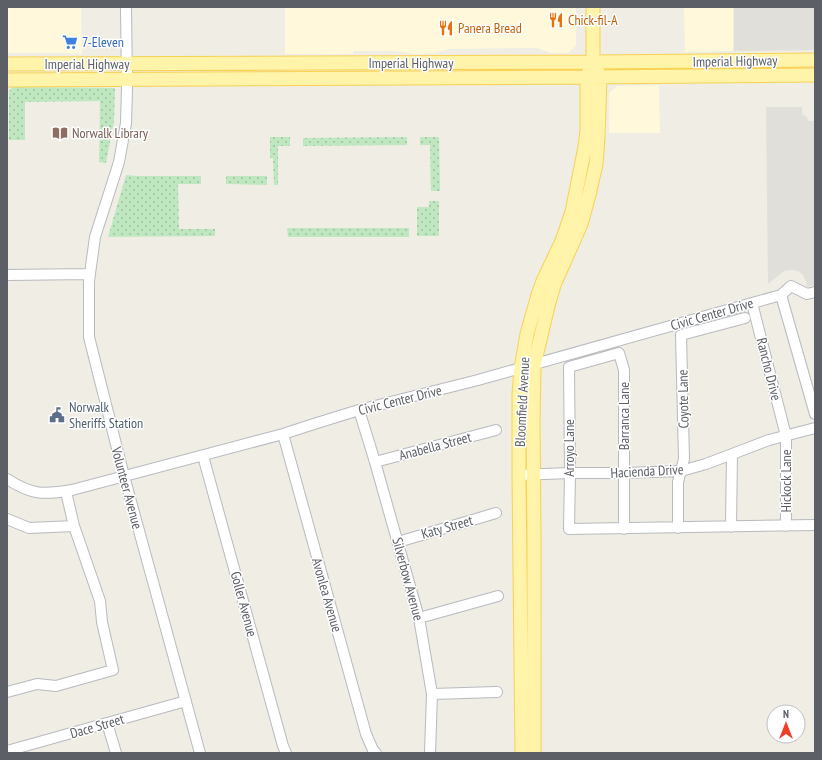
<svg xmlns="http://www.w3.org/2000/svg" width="822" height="760" font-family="'PT Sans Narrow',sans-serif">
  <defs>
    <pattern id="grass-dots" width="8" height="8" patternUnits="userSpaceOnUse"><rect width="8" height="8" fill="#bfe8c1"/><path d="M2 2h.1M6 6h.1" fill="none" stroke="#9ebfa1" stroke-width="1.8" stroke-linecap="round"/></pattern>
  </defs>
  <rect width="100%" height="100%" fill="#efede4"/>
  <path fill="#fff8da" d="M7,7H81L82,54L60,53H7Z
    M285,7H576V46L568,53H551L537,48L451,49L445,50L436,53L414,54L395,51H353V54H285Z
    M684,7H733V51L685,52Z
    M659,85L660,133H609V93L617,86Z"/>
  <path fill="#e0dfd9" d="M734,7H815V50L734,51Z
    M766,107H802V114L807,117L808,121H815V285L807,287L806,281L803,275L798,271L792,270L784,271L768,284Z"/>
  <path fill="url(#grass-dots)" d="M13,87L115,88L114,121L106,163L99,162L100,101L25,102V140H9V91Z
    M270,137H290V146H278V185H274L273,158H270Z
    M407,137V145L303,146V138Z
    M420,137H439L440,191H431L430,145H420Z
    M126,175L137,176H201V184H178L179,229H215V236L108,237Z
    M226,176H267V185L226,184Z
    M429,201H439V236H417V207H429Z
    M287,228H409V237H288Z"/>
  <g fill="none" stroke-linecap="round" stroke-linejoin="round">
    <g stroke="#b7babf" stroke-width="12">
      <path id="minor" d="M126,7L127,88L126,123L119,162L95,237L89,281V337L124,476L200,753
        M7,275L89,274
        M781,295L815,414
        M752,303L786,436V526
        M359,410L375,462L419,618L432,694L430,753
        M283,434L366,734L373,750L376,753
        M203,456L283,746L286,753
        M375,462L496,430
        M519,475L570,473H624L681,471L706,464L769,440L815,428
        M7,479C32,495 43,495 72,490L283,434L317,423L359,410L478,380L781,295L791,286L807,294L815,292
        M66,492L74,526
        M7,519L29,528L74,526L100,601L102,622L113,670L56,686L37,684L7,692
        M731,527L732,454
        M678,528V482L684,459L681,335L745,318
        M624,529V370L619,353L569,367L570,473L569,529L815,525
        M398,542L496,513
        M419,618L498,596
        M432,694L497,692
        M107,723L116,753
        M7,751L186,701"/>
    </g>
    <g stroke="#f9d153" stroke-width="15">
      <path id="major" d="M7,64L593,62L815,60
        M7,80L587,77L815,75
        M522,753L519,475V394L521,368L527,334L538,295L543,281L562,241L572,212L585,147L587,130V77L590,69
        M534,753V538L533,422L534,365L548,306L554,285L581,224L589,195L596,164L598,137L600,77L593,62V7"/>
    </g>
    <use href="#minor" stroke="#fff" stroke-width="10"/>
    <use href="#major" stroke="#fff4aa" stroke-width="13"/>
  </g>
  <defs>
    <g id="restaurant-bare" transform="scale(1.2)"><path d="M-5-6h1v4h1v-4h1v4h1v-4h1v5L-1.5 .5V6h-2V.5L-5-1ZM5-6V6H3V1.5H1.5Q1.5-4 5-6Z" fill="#e8710a" stroke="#fff" stroke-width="2.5" paint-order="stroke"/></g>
    <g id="supermarket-bare" transform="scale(1.2)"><path d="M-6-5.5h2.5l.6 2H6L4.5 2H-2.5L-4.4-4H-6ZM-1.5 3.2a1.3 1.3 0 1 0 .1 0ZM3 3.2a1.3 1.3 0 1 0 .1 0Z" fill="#3f7fe0" stroke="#fff" stroke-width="2.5" paint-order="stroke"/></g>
    <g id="library-bare" transform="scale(1.2)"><path d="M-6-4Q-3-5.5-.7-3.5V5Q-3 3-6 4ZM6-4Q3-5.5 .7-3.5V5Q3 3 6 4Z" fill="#8d6e63" stroke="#fff" stroke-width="2.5" paint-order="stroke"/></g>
    <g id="civic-bare" transform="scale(1.2)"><path d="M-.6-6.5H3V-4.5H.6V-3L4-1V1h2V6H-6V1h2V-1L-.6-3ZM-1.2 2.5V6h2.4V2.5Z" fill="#5c6f8a" stroke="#fff" stroke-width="2.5" paint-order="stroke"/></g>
  </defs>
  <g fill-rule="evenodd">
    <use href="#restaurant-bare" x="556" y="20"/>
    <use href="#restaurant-bare" x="446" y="28"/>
    <use href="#supermarket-bare" x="70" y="42"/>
    <use href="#library-bare" x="60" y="133"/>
    <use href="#civic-bare" x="57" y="415"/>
  </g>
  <g text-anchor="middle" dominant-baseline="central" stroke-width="3" stroke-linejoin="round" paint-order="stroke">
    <g font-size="14" fill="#c56008" stroke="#fff" text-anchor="start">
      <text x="568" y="20">Chick-fil-A</text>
      <text x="458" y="28">Panera Bread</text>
    </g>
    <g font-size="14" fill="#366cbe" stroke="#fff" text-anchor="start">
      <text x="82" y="42">7-Eleven</text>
    </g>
    <g font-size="14" fill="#5c6066" stroke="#fff">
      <text transform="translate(735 61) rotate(-1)">Imperial Highway</text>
      <text x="411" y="63">Imperial Highway</text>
      <text x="87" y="64">Imperial Highway</text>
      <text transform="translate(712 314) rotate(-16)">Civic Center Drive</text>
      <text transform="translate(769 369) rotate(76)">Rancho Drive</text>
      <text transform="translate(683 399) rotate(-91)">Coyote Lane</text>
      <text transform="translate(400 400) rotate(-14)">Civic Center Drive</text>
      <text transform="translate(522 402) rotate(-87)">Bloomfield Avenue</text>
      <text transform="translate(624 416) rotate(-90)">Barranca Lane</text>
      <text transform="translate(435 446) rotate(-15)">Anabella Street</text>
      <text transform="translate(569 448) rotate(-90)">Arroyo Lane</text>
      <text transform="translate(647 471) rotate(-3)">Hacienda Drive</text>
      <text transform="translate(786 481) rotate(-90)">Hickock Lane</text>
      <text transform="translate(127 488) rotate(75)">Volunteer Avenue</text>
      <text transform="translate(447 527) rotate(-16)">Katy Street</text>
      <text transform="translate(408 579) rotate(75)">Silverbow Avenue</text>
      <text transform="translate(327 595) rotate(74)">Avonlea Avenue</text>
      <text transform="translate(244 604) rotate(75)">Goller Avenue</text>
      <text transform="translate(97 726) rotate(-16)">Dace Street</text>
    </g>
    <g font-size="14" fill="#785e54" stroke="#fff" text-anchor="start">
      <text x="72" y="133">Norwalk Library</text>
    </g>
    <g font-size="14" fill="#4e5e75" stroke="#fff" text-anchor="start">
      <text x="69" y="407">Norwalk<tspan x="69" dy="16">Sheriffs Station</tspan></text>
    </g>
  </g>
  <rect width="822" height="760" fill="none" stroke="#5c6066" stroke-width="16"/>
  <g transform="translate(786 724)"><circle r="19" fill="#ffffff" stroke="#bebfc2"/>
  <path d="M0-3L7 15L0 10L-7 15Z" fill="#f33e27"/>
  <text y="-6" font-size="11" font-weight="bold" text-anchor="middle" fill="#5c6066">N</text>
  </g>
</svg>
